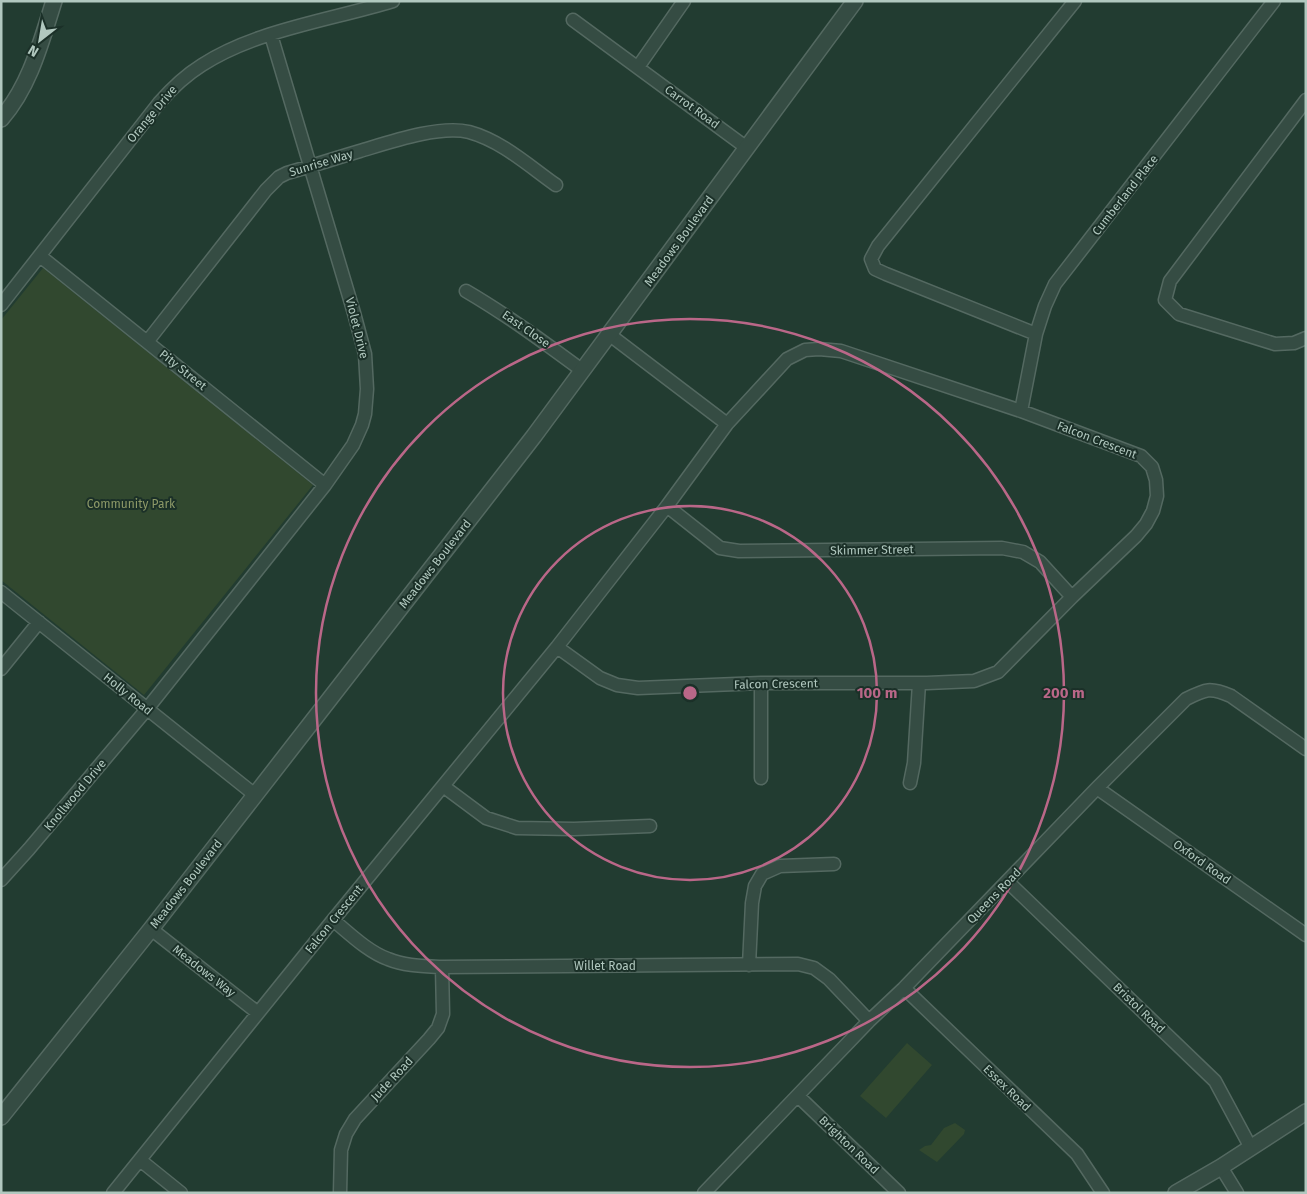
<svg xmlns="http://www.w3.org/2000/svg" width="1307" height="1194" font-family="'Fira Sans',sans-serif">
  <rect width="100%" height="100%" fill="#223c31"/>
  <path fill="#31482f" d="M43,268L313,485L144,695L1,580V320Z
    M907,1043L932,1065L886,1118L860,1096Z
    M955,1123L965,1130L964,1134L937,1162L919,1150L925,1146L931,1145L944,1128Z"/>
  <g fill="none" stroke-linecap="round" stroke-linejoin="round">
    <g stroke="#546961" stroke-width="15">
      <path id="minor" d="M573,20L747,148
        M638,67L684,1
        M1306,100L1170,281L1165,300L1179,314L1275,344L1294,343L1306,338
        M40,256L325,485
        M466,291C507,315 545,343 583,371
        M1,305L159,103C172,88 186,75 202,65C256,30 331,20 393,1
        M1036,334L886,274L875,269L871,259L878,246L1075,1
        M610,335L727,424
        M147,342L266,190L279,177L287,173C312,166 336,158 360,151C390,142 439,125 469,132C502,141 529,166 556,185
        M1021,411L1036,334L1045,306L1055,284L1274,1
        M667,506L720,548L739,551L1002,548L1023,552L1040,562L1072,597
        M1,592L255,795
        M1,669L39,622
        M761,778V683
        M910,783L914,763L919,683
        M443,786L486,818L517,828L574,829L650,826
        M1097,788L1306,935
        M1,880L29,849L147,709L325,485L353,445L362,425L365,414L367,389L365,354L354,313L271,35
        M1008,882L1215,1081L1251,1148
        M333,920C349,933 368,952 388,959C405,966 424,966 442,967L798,964L814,968L829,979L869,1021
        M151,929L258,1013
        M749,965L752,903L755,886L762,874L780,866L834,864
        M904,988L1077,1154L1103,1193
        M798,1096L899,1193
        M140,1160L181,1193
        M1221,1167L1237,1193
        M113,1193L333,920L557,647L667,506L727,424L787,359L805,350L819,349L841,351L1021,411L1141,456L1152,467L1156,480L1157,496L1153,511L1146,524L1136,536L1072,597L998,672L974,681L927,683H761L638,688L617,685L600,678L557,647
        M340,1193L341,1150L346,1134L355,1119L429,1039L438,1028L443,1014L442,967
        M704,1193L869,1021L904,988L1097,788L1186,699C1206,689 1210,687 1231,696L1306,749"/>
    </g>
    <g stroke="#546961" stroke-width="18">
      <path id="tertiary" d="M1,119C30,86 41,42 54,1
        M1,1117L151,929L534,436L855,1
        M1176,1193L1221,1167L1306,1112"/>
    </g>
    <use href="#minor" stroke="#354c43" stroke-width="12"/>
    <use href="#tertiary" stroke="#354c43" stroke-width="15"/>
  </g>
  <g fill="none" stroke="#ba6788" stroke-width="2.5">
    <circle cx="690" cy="693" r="187"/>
    <circle cx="690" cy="693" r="374"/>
  </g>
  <g text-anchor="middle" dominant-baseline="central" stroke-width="4" stroke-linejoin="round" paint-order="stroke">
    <g font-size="12" fill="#b1c8bf" stroke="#1b3028">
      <text transform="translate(692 107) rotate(36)">Carrot Road</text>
      <text transform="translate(152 114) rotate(-50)">Orange Drive</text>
      <text transform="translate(321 163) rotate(-17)">Sunrise Way</text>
      <text transform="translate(1125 195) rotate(-52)">Cumberland Place</text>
      <text transform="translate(679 241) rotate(-54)">Meadows Boulevard</text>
      <text transform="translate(357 328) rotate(76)">Violet Drive</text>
      <text transform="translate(526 329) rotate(35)">East Close</text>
      <text transform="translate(183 370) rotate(39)">Pity Street</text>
      <text transform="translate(1097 440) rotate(21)">Falcon Crescent</text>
      <text transform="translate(872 550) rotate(-1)">Skimmer Street</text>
      <text transform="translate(435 564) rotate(-52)">Meadows Boulevard</text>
      <text transform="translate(776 684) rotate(-1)">Falcon Crescent</text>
      <text transform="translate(128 694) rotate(39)">Holly Road</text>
      <text transform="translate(75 795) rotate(-50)">Knollwood Drive</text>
      <text transform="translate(1202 862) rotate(35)">Oxford Road</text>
      <text transform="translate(186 884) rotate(-52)">Meadows Boulevard</text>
      <text transform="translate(994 896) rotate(-46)">Queens Road</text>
      <text transform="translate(334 919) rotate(-51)">Falcon Crescent</text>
      <text x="605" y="966">Willet Road</text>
      <text transform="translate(204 971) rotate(38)">Meadows Way</text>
      <text transform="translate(1139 1008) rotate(44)">Bristol Road</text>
      <text transform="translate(392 1079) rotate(-47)">Jude Road</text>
      <text transform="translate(1007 1088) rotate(44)">Essex Road</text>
      <text transform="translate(849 1145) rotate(44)">Brighton Road</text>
    </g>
    <g font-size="12" fill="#8d9967" stroke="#1b3028">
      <text x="131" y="504">Community Park</text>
    </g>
  </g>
  <circle cx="690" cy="693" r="8" fill="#ba6788" stroke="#1b3028" stroke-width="2.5"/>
  <g font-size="15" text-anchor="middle" font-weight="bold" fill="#ba6788" stroke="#1b3028" stroke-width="4" stroke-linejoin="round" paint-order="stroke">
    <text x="877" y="698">100 m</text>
    <text x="1064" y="698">200 m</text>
  </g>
  <rect width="1307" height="1194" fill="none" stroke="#b1c8bf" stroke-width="5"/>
  <g transform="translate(40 40) rotate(211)" stroke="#1b3028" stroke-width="4" paint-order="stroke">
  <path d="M0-4L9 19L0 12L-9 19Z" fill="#b1c8bf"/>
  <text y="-8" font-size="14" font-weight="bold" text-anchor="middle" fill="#b1c8bf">N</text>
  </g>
</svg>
